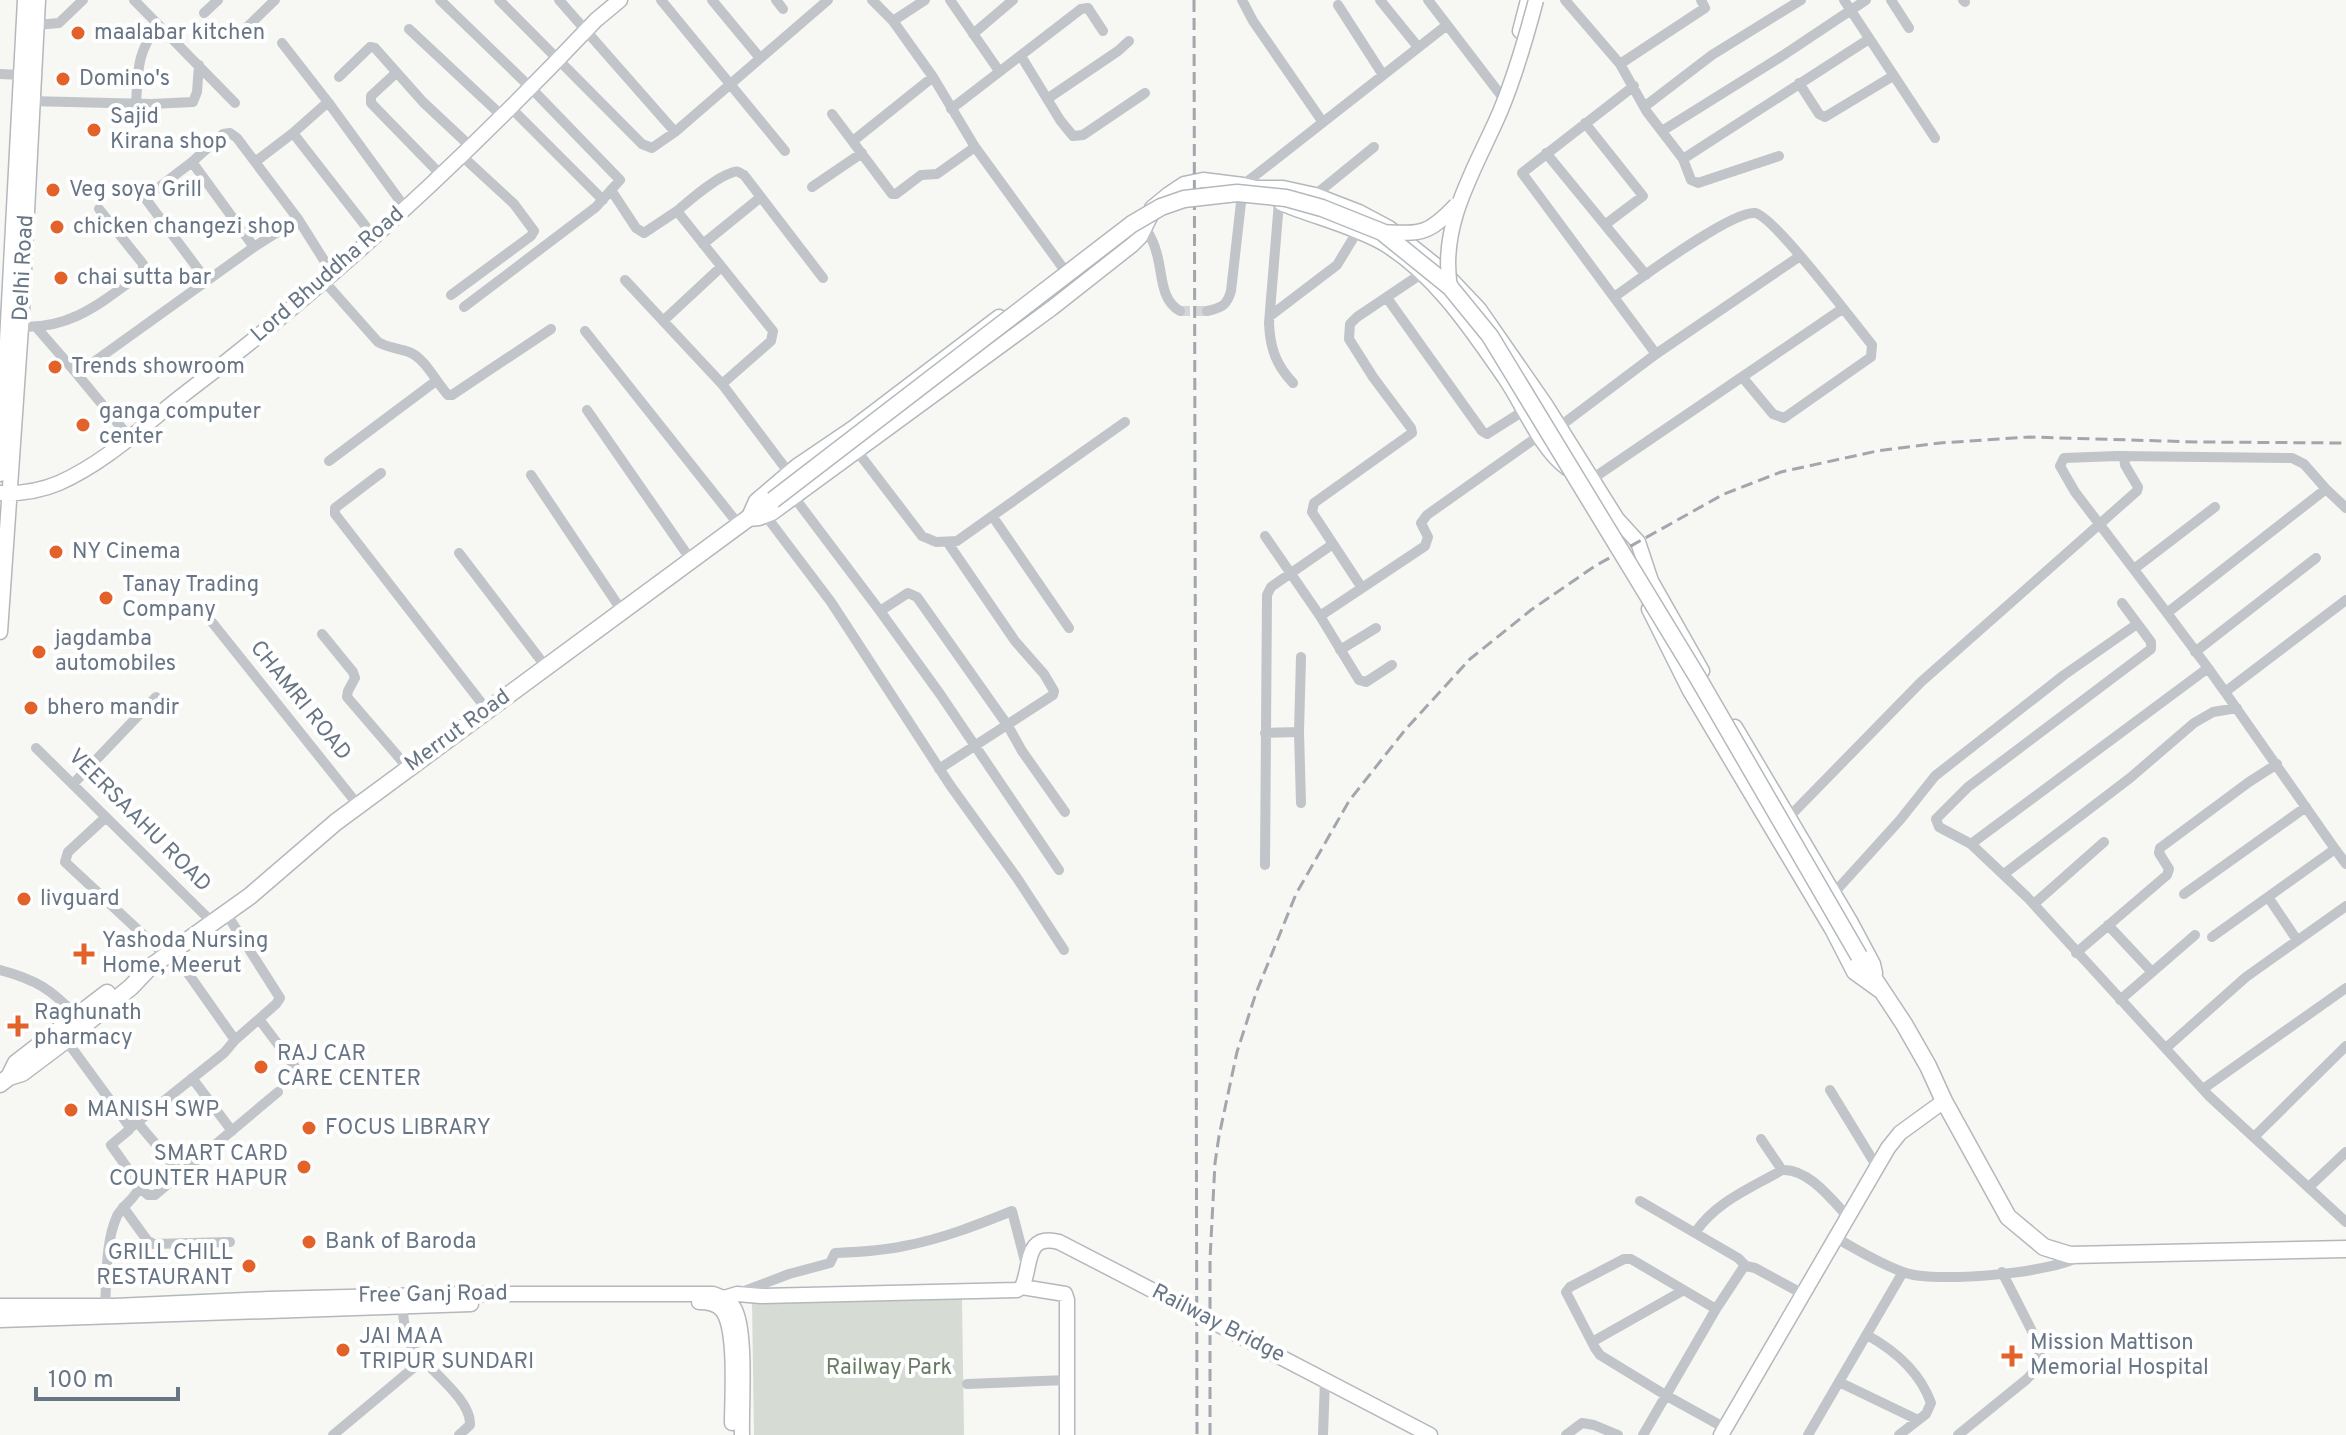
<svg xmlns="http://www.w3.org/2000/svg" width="2346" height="1435" font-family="Overpass,sans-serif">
  <rect width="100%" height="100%" fill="#f7f7f4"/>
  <path fill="#d6dcd4" d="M962,1299L964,1435H754L752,1303Z"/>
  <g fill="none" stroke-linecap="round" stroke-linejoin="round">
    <path stroke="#d3d6d8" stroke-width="10" stroke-dasharray="10 5" stroke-linecap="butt" d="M1180,311H1207"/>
    <g stroke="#b3b8bd" stroke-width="17">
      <path id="secondary" d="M1520,31L1528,0
        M1281,203C1314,217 1351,225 1383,243C1435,274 1471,329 1505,378C1524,406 1540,448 1567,468
        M1152,208L1169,194L1184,184L1203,180L1243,185L1256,188H1283L1315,195L1359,212L1389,228L1444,272L1479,309L1545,404L1617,519L1638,542L1651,581L1702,671
        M999,317L853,428L797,466L756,501L748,519L759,518L772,513L1052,308L1132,245L1140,237L1153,211
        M0,474L25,0
        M0,493C21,494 40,491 59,483C106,462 143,426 183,395C331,283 468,155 596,20L620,0
        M1649,609L1690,691L1833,931L1854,972L1879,990
        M0,632L21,327L38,0
        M1735,727L1850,921L1873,964L1875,973
        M1022,1287C1032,1266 1024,1233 1059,1242L1123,1275
        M724,1298L737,1294L761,1296L1017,1290L1022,1287L1065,1294L1067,1300V1435
        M699,1302C708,1302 717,1304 722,1310C737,1328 732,1398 732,1423
        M0,1306H115L269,1299L468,1294H713C722,1297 729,1300 734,1308C747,1330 741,1407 742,1435
        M0,1320L471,1304
        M1313,1374L1430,1435
        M1721,1435L1888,1148L1900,1133L1944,1101"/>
    </g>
    <g stroke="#b4b8bc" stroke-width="19">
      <path id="primary" d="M1859,956L1904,1024L1928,1066L1944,1101L2008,1217L2044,1247L2070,1255L2346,1249
        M9,1077L16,1063L107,993
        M0,1084L9,1077L22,1073L66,1040L131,987L149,968L250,896L336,822L773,500"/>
    </g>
    <path stroke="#c1c4c8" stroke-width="10" d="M134,0L235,103
      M440,0L530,87L620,180L596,207L464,307
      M499,0L642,144L652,148L675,132L828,0
      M559,0L675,132
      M661,0L785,151
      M712,0L760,58
      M776,0L783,9
      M872,0L893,21L933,77
      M950,0L999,71
      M1242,0L1253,21L1322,121
      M1380,0L1418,47
      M1428,0L1500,94
      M1565,0L1620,64L1647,112L1683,159L1691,180L1698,183L1779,156
      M1844,0L1935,138
      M1891,0L1909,28
      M1963,0L1965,2
      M1338,5L1383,75
      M204,13L218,0
      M893,21L925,0
      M36,25L59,23L83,0
      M409,29L501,115
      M243,31L275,0
      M973,34L1013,0
      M1021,56L1060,120L1073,136L1083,135L1145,93
      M1620,64L1705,8L1701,0
      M396,73L371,96V103L442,176
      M0,74L21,75
      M339,77L370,47L375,48L423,102L471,147
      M1799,83L1819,114L1825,117L1893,76
      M1634,86L1522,173L1656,354
      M1047,99L1118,51L1129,41
      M29,101L151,104L193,102L197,92L199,65
      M328,102L406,209
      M136,104C138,70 137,52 158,25
      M510,107L603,200
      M1644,107L1712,55L1801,0
      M951,109L1081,9L1088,8L1103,31
      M832,114L892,194H896L921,175L937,174L975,147
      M1585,123L1643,196L1606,224
      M1662,131L1779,58L1866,0
      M293,133L374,237
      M853,141L933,77L975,147L1063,268
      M1546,153L1646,275
      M1683,159L1869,39
      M192,162L254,247
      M255,162L293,133L328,102L282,43
      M812,187L862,153
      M611,190L636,228L644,233L677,211
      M1315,195L1374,147
      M1279,202L1269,323C1270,348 1276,365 1293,383
      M1145,227C1149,234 1154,242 1156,251C1163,271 1159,299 1180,311
      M703,244L761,197
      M323,280L378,342C388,348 398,348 409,352C425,358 436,382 448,395H452L551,329
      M625,280L722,384L789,473
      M207,281L145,198L192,162L223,134L230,133L237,138L298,219L332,273
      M451,295L531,236L534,231L514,204L462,156
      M1614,297C1637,281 1732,210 1755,213C1773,215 1855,324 1872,345L1871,357L1784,418L1773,414L1743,378
      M1387,298L1482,431L1487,434L1525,410
      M1207,311C1222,308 1227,305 1231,291L1243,185L1447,25
      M1270,316L1337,265L1357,232
      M663,321L720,268
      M15,326C69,332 102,302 143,272V264L99,209
      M37,328L77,374
      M585,331L739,525
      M722,384L771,341L773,331L677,211C690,200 715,178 731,173C738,170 738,172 744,175L823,278
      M587,410L691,560
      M1559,427L1656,354L1800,256
      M130,438L77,374L254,247L298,219
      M857,451L922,536L936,542L957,541L1125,422
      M329,461L436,381
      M381,473L335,508V514L487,710
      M531,475L622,611
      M1592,479L1842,309
      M794,497L880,611
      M2346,508L2326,489L2167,613L2208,668L1971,844L2027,897L2209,1096L2346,1222
      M766,516L831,602L950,785L1017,878L1064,950
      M993,517L1069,628
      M1265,536L1320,616L1362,588L1312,512L1314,503L1412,433L1411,428L1373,377L1349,339L1350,324L1357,317L1421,274
      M459,553L546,667
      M2134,569L2215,507
      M1362,588L1425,546L1428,537L1421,523L1427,515L1540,435
      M2167,613L2075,492L2060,466L2064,458L2117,456L2292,458L2304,464L2326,489
      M1320,616L1359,680L1366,682L1392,665
      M211,621L358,805
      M322,634L353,672L355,678L348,691L347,697L408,768
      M1340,650L1376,628
      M2195,652L2316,558
      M2208,668L2225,692
      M1299,732L1301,657
      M1265,733L1299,732L1301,803
      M36,748L213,923
      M939,769L1053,695L1054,691L1044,674L1015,641L948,543
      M73,784L156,697
      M106,817L68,852L65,862L166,956
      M1788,818L1921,682L2137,491L2138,487L2125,465L2124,456
      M1971,844L1939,827L1936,819L1968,787L2151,649V642L2122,603
      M2335,849L2346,864
      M1265,865L1267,595L1271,587L1333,544
      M1059,870L940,694L880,611L908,593L917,597L1008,726L1022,751L1065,812
      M2004,874L2130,778L2194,723L2213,712L2237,708
      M1833,894L1900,820L1935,776L2064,675L2137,624
      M2184,894L2306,807
      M2268,897L2297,940
      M2034,904L2104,842
      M226,913L280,998L276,1004L235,1040
      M2108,925L2152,972
      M2212,937L2335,849L2225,692L2346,600
      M2076,953L2167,875L2169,869L2159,853L2160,848L2249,782L2277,764
      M0,970C35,979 53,990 77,1017
      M2120,1000L2195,935
      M259,1019L304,1079
      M66,1040L129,1126V1130L111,1145L140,1186C136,1198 123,1205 117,1216C105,1243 107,1277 105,1306
      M2166,1048L2246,977L2346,906
      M192,1078L232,1131
      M2203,1089L2346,988
      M1830,1090L1877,1167
      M137,1122L181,1174
      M130,1128L224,1053L235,1040L173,952
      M2255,1136L2346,1046
      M1761,1139L1782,1170
      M2309,1187L2346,1152
      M140,1188L148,1195H155L278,1092
      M1640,1201L1738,1258L1746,1266
      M123,1207L147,1240L153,1244L230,1242
      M1695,1233C1715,1202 1751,1188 1782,1170C1808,1168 1832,1200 1848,1217
      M1836,1238C1858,1250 1880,1264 1903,1272C1933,1284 2048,1273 2076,1258
      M739,1293L789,1274L830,1263L835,1253C858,1252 882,1251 904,1246C942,1239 977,1225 1012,1211L1026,1265
      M402,1306C404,1318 404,1333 410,1344C423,1366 472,1398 470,1425L459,1435
      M1716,1309L1631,1259H1624L1570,1287L1566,1292L1595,1348L1600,1355L1667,1396L1725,1428
      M1867,1335C1894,1350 1920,1372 1931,1403L1926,1414L1899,1435
      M1592,1342L1684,1290
      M1839,1382L1918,1420
      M967,1384L1067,1380
      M333,1435L424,1359
      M1323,1435L1325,1380
      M1566,1435L1582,1423L1594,1425L1618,1435
      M1643,1435L1716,1309L1743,1268L1746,1266L1755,1268L1803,1294
      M1808,1435L1903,1272
      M1958,1435L2027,1379L2036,1369L2039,1362L2040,1347L2002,1272"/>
    <use href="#secondary" stroke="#fff" stroke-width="14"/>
    <use href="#primary" stroke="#fff" stroke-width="16"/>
    <path stroke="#a2a7ae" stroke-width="3" stroke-dasharray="12 6" stroke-linecap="butt" d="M1194,0L1197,1435
      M1210,1435V1259L1215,1163L1219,1136L1237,1052L1256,993L1296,894L1349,801L1405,730L1470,659L1531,610L1595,566L1724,494L1781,472L1877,451L1940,443L2029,437L2197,442L2346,443"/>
    <g stroke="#b3b8bd" stroke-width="17" stroke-linecap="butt">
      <path id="secondary-bridge" d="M1382,232C1421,234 1428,235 1456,205
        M1450,287C1439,223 1476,168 1500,112C1515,76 1526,38 1536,0
        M1123,1275L1313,1374"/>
    </g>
    <g stroke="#b4b8bc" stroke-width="19" stroke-linecap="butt">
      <path id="primary-bridge" d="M773,500L1132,224L1161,207L1184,199L1237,193L1286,198L1322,208L1382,232L1450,287L1490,336L1698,678L1859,956"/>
    </g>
    <use href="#secondary-bridge" stroke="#fff" stroke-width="14"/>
    <use href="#primary-bridge" stroke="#fff" stroke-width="16"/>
  </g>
  <g fill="#e2622a" stroke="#fff" stroke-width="3">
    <circle cx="78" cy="33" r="8"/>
    <circle cx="63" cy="79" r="8"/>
    <circle cx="94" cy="130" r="8"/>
    <circle cx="53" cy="190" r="8"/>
    <circle cx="57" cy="227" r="8"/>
    <circle cx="61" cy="278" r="8"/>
    <circle cx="55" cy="367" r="8"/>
    <circle cx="83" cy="425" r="8"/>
    <circle cx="56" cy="552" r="8"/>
    <circle cx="106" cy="598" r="8"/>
    <circle cx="39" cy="652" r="8"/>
    <circle cx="31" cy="708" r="8"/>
    <circle cx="24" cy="899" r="8"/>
    <path d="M80 942h8v8h8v8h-8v8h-8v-8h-8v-8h8z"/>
    <path d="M14 1014h8v8h8v8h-8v8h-8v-8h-8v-8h8z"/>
    <circle cx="261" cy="1067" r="8"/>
    <circle cx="71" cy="1110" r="8"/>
    <circle cx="309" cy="1128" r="8"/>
    <circle cx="304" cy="1167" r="8"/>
    <circle cx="309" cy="1242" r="8"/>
    <circle cx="249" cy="1266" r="8"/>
    <circle cx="343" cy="1350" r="8"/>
    <path d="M2008 1344h8v8h8v8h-8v8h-8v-8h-8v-8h8z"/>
  </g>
  <g text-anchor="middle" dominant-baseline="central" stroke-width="8" stroke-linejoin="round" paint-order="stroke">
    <g font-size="22" fill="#677585" stroke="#fff" text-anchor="start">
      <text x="94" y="33">maalabar kitchen</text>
      <text x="79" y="79">Domino's</text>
      <text x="110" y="117">Sajid<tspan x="110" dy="25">Kirana shop</tspan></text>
      <text x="69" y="190">Veg soya Grill</text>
      <text x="73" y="227">chicken changezi shop</text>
      <text x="77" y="278">chai sutta bar</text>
      <text x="71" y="367">Trends showroom</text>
      <text x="99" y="412">ganga computer<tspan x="99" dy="25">center</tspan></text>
      <text x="72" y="552">NY Cinema</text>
      <text x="122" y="585">Tanay Trading<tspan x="122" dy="25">Company</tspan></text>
      <text x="55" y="639">jagdamba<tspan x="55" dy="25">automobiles</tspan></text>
      <text x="47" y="708">bhero mandir</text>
      <text x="40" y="899">livguard</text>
      <text x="102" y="941">Yashoda Nursing<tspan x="102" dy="25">Home, Meerut</tspan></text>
      <text x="34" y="1013">Raghunath<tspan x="34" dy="25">pharmacy</tspan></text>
      <text x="277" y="1054">RAJ CAR<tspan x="277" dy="25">CARE CENTER</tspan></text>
      <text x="87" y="1110">MANISH SWP</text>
      <text x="325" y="1128">FOCUS LIBRARY</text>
      <text x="288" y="1154" text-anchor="end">SMART CARD<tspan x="288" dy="25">COUNTER HAPUR</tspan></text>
      <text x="325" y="1242">Bank of Baroda</text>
      <text x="233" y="1253" text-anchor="end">GRILL CHILL<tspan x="233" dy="25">RESTAURANT</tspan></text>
      <text x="359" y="1337">JAI MAA<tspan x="359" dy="25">TRIPUR SUNDARI</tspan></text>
      <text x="2030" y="1343">Mission Mattison<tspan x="2030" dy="25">Memorial Hospital</tspan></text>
    </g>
    <g font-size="22" fill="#677585" stroke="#fff">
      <text transform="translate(24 268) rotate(-87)">Delhi Road</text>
      <text transform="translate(328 275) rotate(-41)">Lord Bhuddha Road</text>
      <text transform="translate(300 701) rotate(51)">CHAMRI ROAD</text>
      <text transform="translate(458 731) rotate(-36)">Merrut Road</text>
      <text transform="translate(139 821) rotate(45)">VEERSAAHU ROAD</text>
      <text transform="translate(433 1295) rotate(-1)">Free Ganj Road</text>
      <text transform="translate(1218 1324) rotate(27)">Railway Bridge</text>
    </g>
    <g font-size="22" fill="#687c65" stroke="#fff">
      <text x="889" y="1368">Railway Park</text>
    </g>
  </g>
  <path d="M36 1387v12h142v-12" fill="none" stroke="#677585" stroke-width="4"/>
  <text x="48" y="1387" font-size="24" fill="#677585" stroke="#ffffff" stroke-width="6" paint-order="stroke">100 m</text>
</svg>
